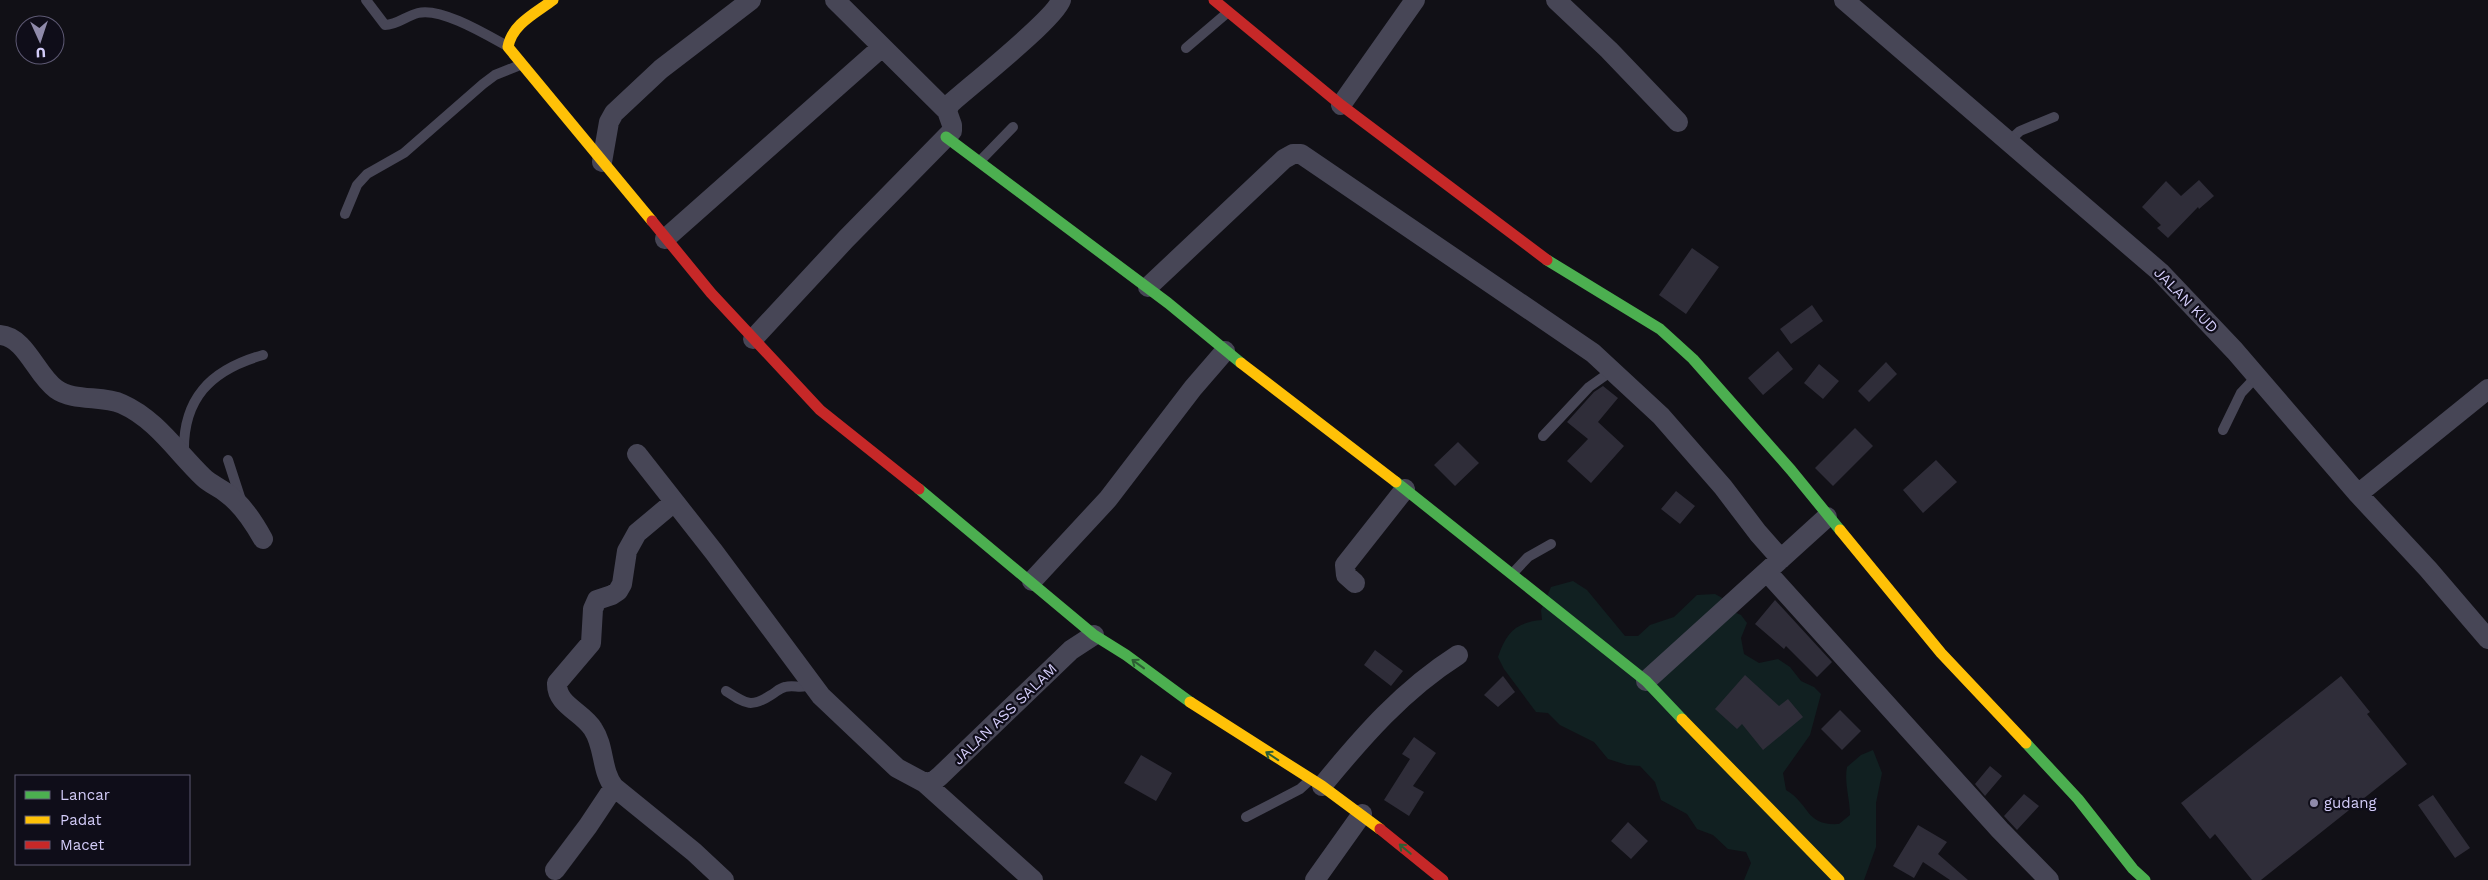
<svg xmlns="http://www.w3.org/2000/svg" width="2488" height="880" font-family="'Work Sans',sans-serif">
  <rect width="100%" height="100%" fill="#111016"/>
  <path fill="#112021" d="M1573,581L1587,590L1625,636H1638L1650,625L1674,617L1697,595L1715,594L1726,600L1734,612L1741,615L1747,623L1741,638L1744,654L1759,663L1778,659L1790,667L1801,681L1814,687L1821,694L1810,735L1783,773L1786,790C1811,805 1805,826 1839,824L1850,815C1850,799 1844,783 1847,767L1861,755L1873,750L1882,773L1876,803V847L1864,880H1744L1751,863L1746,852L1728,849L1713,835L1697,829L1687,814L1661,800L1655,782L1640,766L1627,765L1608,759L1594,742L1560,725L1548,713L1536,712L1504,669L1498,657C1506,633 1516,622 1542,620L1541,610L1551,587Z"/>
  <path fill="#2f2d39" d="M2199,180L2214,196L2199,209L2198,207L2168,238L2157,228L2161,225L2142,207L2166,181L2181,196Z
    M1692,248L1719,267L1686,314L1659,295Z
    M1812,305L1823,321L1791,344L1780,329Z
    M1778,351L1793,369L1763,395L1748,378Z
    M1886,362L1897,374L1869,402L1858,391Z
    M1819,364L1839,381L1823,399L1804,383Z
    M1603,386L1618,398L1598,422L1624,446L1591,483L1567,461L1588,439L1567,422L1594,392Z
    M1855,428L1873,446L1833,486L1815,468Z
    M1458,442L1479,463L1455,486L1434,465Z
    M1936,460L1957,482L1923,513L1903,490Z
    M1676,491L1695,506L1680,524L1661,509Z
    M1775,600L1832,662L1817,677L1786,646L1784,649L1755,624Z
    M1375,650L1403,671L1391,686L1364,665Z
    M1745,675L1779,706L1788,699L1803,717L1763,750L1742,724L1737,729L1715,709Z
    M1503,676L1515,692L1498,707L1484,695Z
    M2341,676L2370,712L2367,714L2407,764L2261,880H2252L2215,834L2210,839L2181,803Z
    M1840,710L1861,731L1842,750L1821,729Z
    M1414,737L1436,753L1413,786L1424,792L1409,816L1384,800L1410,759L1402,754Z
    M1141,755L1172,773L1156,801L1124,783Z
    M1990,766L2002,776L1985,796L1975,784Z
    M2024,794L2039,806L2017,830L2004,816Z
    M2433,795L2470,848L2455,858L2418,805Z
    M1628,822L1648,841L1631,859L1611,841Z
    M1918,825L1947,842L1938,854L1968,880H1950L1923,862L1914,878L1893,866Z"/>
  <g fill="none" stroke-linecap="round" stroke-linejoin="round">
    <path stroke="#474656" stroke-width="10" d="M366,0L385,25C397,25 406,16 418,13C441,7 487,35 507,46
      M1186,48L1227,13
      M2009,141L2020,131L2054,117
      M980,161L1013,127
      M345,214L357,185L367,174L404,153L483,84L495,75L520,65
      M2223,430L2241,393L2257,376
      M1543,436L1589,387L1613,370
      M184,455C182,399 210,370 263,355
      M228,460L241,500
      M1513,573L1528,557L1551,544
      M726,691C746,704 751,708 771,695C776,692 780,688 785,687C795,684 801,690 811,684
      M1246,817L1300,789L1310,780"/>
    <path stroke="#474656" stroke-width="20" d="M835,0L947,111
      M1556,0L1609,50L1678,122
      M1844,0L2160,272L2235,351L2358,494L2428,569L2488,639
      M1341,105L1415,0
      M602,162L609,122L614,113L661,69L751,0
      M665,239L882,47
      M1148,287L1284,159L1293,154H1301L1593,353L1661,416L1723,487L1758,533L1781,559
      M0,335C26,337 36,375 56,389C74,402 102,395 122,404C156,419 177,452 203,477C209,483 218,487 225,492C242,504 253,521 263,539
      M753,339L846,239L952,131V125L947,111L950,104C970,86 1055,19 1061,0
      M637,454L714,552L821,696L897,768L925,783L934,781L940,776L1071,650L1094,635
      M2358,494L2488,389
      M674,502L637,533L627,551L622,584L618,591L612,595L597,600L593,609L591,643L557,683C556,705 583,712 593,729C605,747 601,771 614,787L694,852L724,880
      M1767,572L2000,830L2049,880
      M1032,581L1108,499L1193,388L1225,351
      M1355,583L1346,575L1345,565L1405,489
      M1646,681L1827,517
      M925,783L1033,880
      M1322,786C1363,736 1403,690 1458,655
      M555,870L588,826L614,787
      M1315,880L1362,814"/>
    <path stroke="#4caf50" stroke-width="11" d="M946,137L1168,303L1241,363
      M1547,260L1660,329L1693,359L1791,470L1840,530
      M1396,482L1646,681L1682,719
      M919,489L1094,635L1126,655L1190,702
      M2026,743L2078,799L2133,869L2145,880"/>
    <path stroke="#ffc107" stroke-width="11" d="M553,0C536,13 512,24 508,47L652,221
      M1241,363L1396,482
      M1840,530L1941,653L2026,743
      M1190,702L1322,786L1380,829
      M1682,719L1839,880"/>
    <path stroke="#c62828" stroke-width="11" d="M1214,0L1341,105L1547,260
      M652,221L711,293L820,410L919,489
      M1380,829L1443,880"/>
  </g>
  <defs><path id="oneway-shaft" d="M-6 0H5M1.5-3L5.5 0L1.5 3" fill="none" stroke-width="1.6" stroke-linecap="round" stroke-linejoin="round" transform="scale(1.25)"/></defs>
  <g stroke="#2e5e34">
    <use href="#oneway-shaft" transform="translate(1138 664) rotate(-144)"/>
    <use href="#oneway-shaft" transform="translate(1272 756) rotate(-146)"/>
    <use href="#oneway-shaft" transform="translate(1405 849) rotate(-140)"/>
  </g>
  <circle fill="#8f8aaa" stroke="#0f0d19" stroke-width="2" cx="2314" cy="803" r="5"/>
  <g text-anchor="middle" dominant-baseline="central" stroke-width="4.5" stroke-linejoin="round" paint-order="stroke">
    <g font-size="15" fill="#d3ccf9" stroke="#0f0d19">
      <text transform="translate(2186 300) rotate(46)">JALAN KUD</text>
      <text transform="translate(1005 714) rotate(-44)">JALAN ASS SALAM</text>
    </g>
    <g font-size="15" fill="#d3ccf9" stroke="#0f0d19" text-anchor="start">
      <text x="2324" y="803">gudang</text>
    </g>
  </g>
  <rect x="15" y="775" width="175" height="90" fill="#0f0d19" stroke="#5d5973"/>
  <rect x="25" y="791" width="25" height="8" fill="#4caf50" stroke="#5d5973"/>
  <text x="60" y="800" font-size="15" fill="#d3ccf9">Lancar</text>
  <rect x="25" y="816" width="25" height="8" fill="#ffc107" stroke="#5d5973"/>
  <text x="60" y="825" font-size="15" fill="#d3ccf9">Padat</text>
  <rect x="25" y="841" width="25" height="8" fill="#c62828" stroke="#5d5973"/>
  <text x="60" y="850" font-size="15" fill="#d3ccf9">Macet</text>
  <g transform="translate(40 40) rotate(177)"><circle r="24" fill="#0f0d19" stroke="#5d5973"/>
  <path d="M0-4L9 19L0 12L-9 19Z" fill="#8f8aaa"/>
  <text y="-8" font-size="14" font-weight="bold" text-anchor="middle" fill="#d3ccf9">U</text>
  </g>
</svg>
